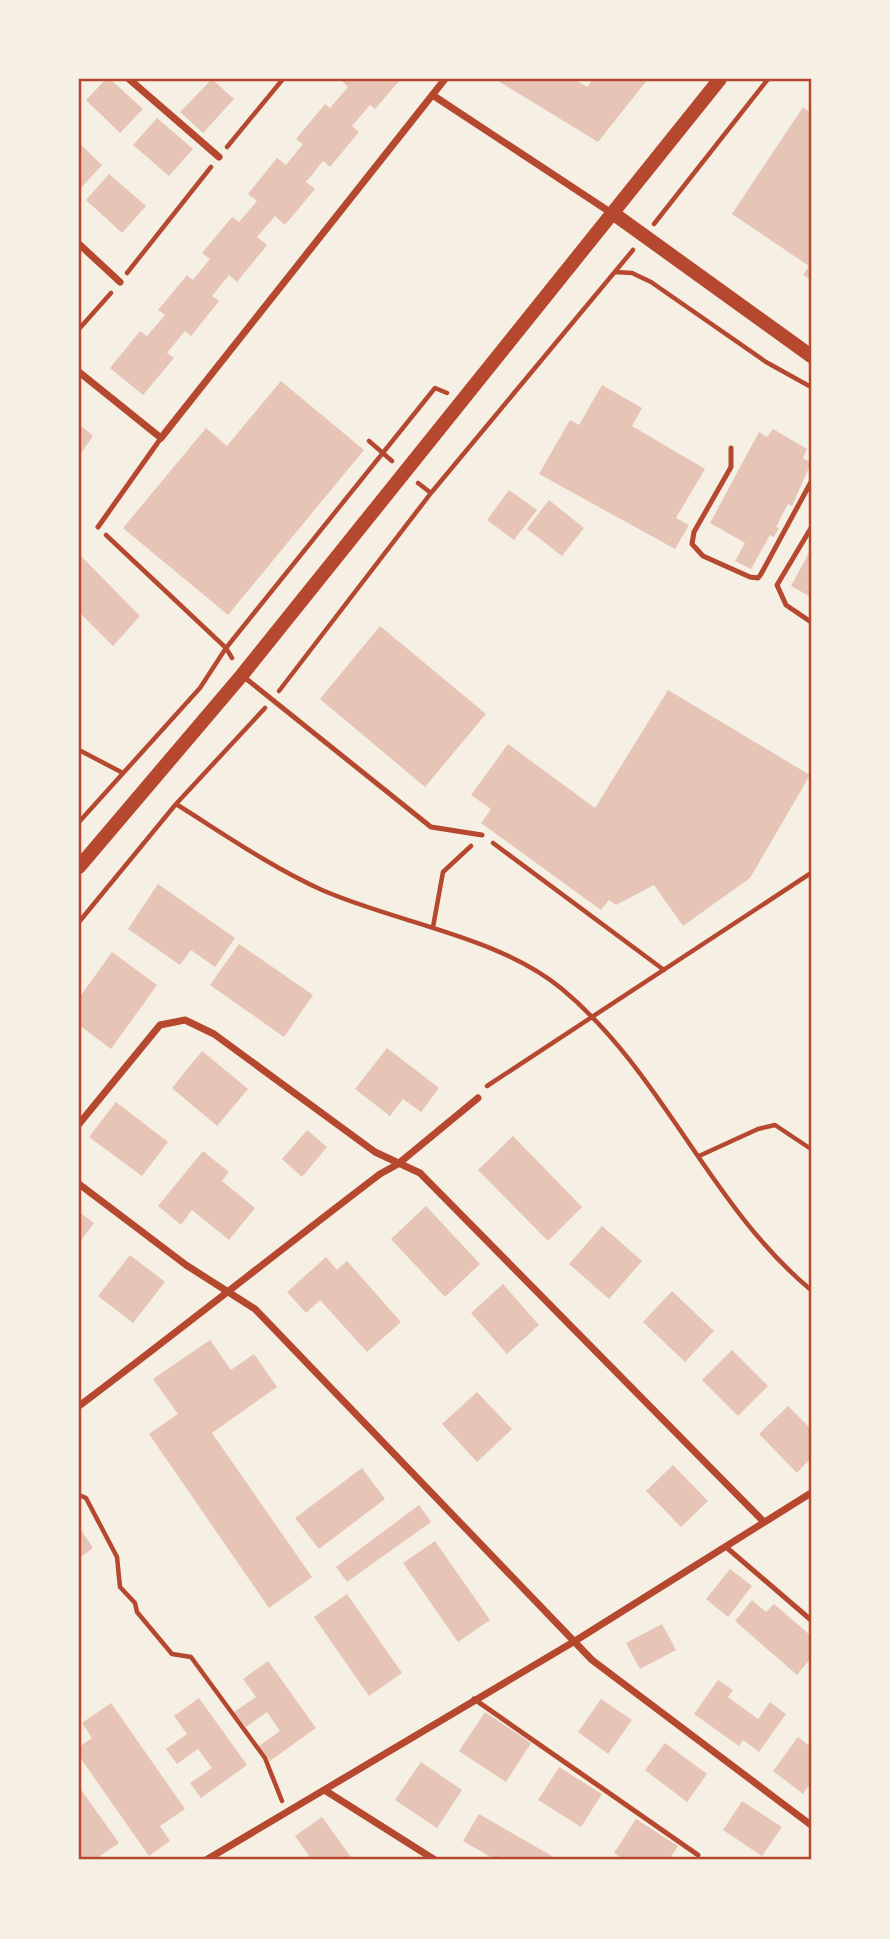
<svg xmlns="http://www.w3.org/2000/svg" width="890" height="1939" font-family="'Asap Condensed',sans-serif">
  <rect width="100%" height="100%" fill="#f6efe4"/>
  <path fill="#e6c5b7" d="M106,79H110L143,109L120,133L86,100Z
    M212,79L234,99L203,133L180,112Z
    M344,79H401L375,109L370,105L352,126L359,132L330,167L323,161L306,182L315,189L285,225L275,216L257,237L267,245L237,282L229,275L212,296L219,301L191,336L185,331L167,353L174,358L143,395L110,368L140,331L147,336L165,315L158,310L187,275L193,280L210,259L202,253L232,217L239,222L257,201L248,194L277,158L286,165L303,144L296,139L325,104L330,108L348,87L342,81Z
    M495,79H574L587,87L593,79H648L598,142Z
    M803,107L811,113V280L803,275L809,266L732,214Z
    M157,118L193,149L169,176L133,145Z
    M79,143L102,165L79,190Z
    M109,174L146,206L122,233L86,200Z
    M281,381L364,450L228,615L123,528L206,428L227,446Z
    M602,385L642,408L632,426L705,469L676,518L689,525L675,549L539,474L570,420L579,425Z
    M79,424L93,436L79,456Z
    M773,429L807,449L803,458L811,463L792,506L788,504L776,527L779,528L774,537L770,535L751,569L735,561L745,543L710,523L759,432L767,437Z
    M509,490L537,510L514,540L487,520Z
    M549,500L584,528L562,556L527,529Z
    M811,549V597L791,586Z
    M79,554L140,616L113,646L79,612Z
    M380,626L486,714L425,787L320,699Z
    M668,690L810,775L750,878L683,926L654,885L616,905L609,900L601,910L481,823L491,809L471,795L508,744L595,808Z
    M158,884L235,938L215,967L191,950L180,965L128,929Z
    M239,944L313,995L284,1037L210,985Z
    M112,952L157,985L111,1049L79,1025V998Z
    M387,1048L439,1088L421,1112L403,1099L390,1116L355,1089Z
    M202,1051L248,1089L217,1126L172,1088Z
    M116,1102L168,1142L142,1176L89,1137Z
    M307,1130L327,1147L302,1177L282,1159Z
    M513,1136L582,1207L548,1241L478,1170Z
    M203,1151L229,1172L222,1181L255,1208L229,1240L192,1210L181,1225L158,1206Z
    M426,1206L480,1264L445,1297L391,1239Z
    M79,1212L94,1223L79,1243Z
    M602,1226L642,1261L609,1299L569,1264Z
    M130,1255L165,1282L133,1323L98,1296Z
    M326,1257L337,1270L347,1261L401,1322L367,1352L320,1300L306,1313L287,1292Z
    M503,1284L539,1325L507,1354L471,1313Z
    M672,1291L714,1331L685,1362L643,1322Z
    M210,1340L231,1370L254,1354L277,1387L212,1433L312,1577L269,1608L149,1434L178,1414L153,1379Z
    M732,1350L768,1386L738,1416L702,1380Z
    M477,1392L512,1429L477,1462L442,1424Z
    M788,1406L811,1429V1458L797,1473L759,1434Z
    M673,1465L708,1501L681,1527L646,1491Z
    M362,1468L385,1499L319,1549L295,1518Z
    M419,1505L431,1522L347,1582L336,1567Z
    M79,1527L93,1548L79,1558Z
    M435,1541L490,1620L458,1642L403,1563Z
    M730,1569L752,1586L728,1617L706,1599Z
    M347,1594L402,1673L369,1696L314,1617Z
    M752,1600L766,1612L774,1604L811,1636V1658L797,1675L735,1621Z
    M662,1624L676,1650L640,1669L626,1643Z
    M268,1661L316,1728L270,1761L259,1746L280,1731L267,1712L246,1727L234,1712L256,1697L243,1679Z
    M718,1680L733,1690L728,1697L758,1719L770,1702L786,1714L759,1752L743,1740L739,1746L694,1714Z
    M199,1698L247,1765L201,1798L190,1783L212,1768L198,1749L177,1764L166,1749L187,1734L174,1716Z
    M601,1699L632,1720L608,1754L578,1732Z
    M111,1703L185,1809L160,1826L170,1841L149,1856L79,1756V1747L92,1738L82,1723Z
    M485,1712L531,1743L506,1782L459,1751Z
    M798,1737L811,1747V1782L803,1794L773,1771Z
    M665,1743L707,1774L687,1802L645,1770Z
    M421,1762L462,1790L437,1828L395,1800Z
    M559,1767L602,1794L581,1827L538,1800Z
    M79,1787L119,1843L94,1860H79Z
    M742,1801L782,1827L762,1856L723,1830Z
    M479,1814L552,1856L549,1860H510L502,1856L496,1860L463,1841Z
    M322,1817L353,1860H312L295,1836Z
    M636,1819L678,1846L669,1860H625L614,1853Z"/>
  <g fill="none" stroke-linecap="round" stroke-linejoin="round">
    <path stroke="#b5482f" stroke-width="4.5" d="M227,147L283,79
      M654,224L768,79
      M615,272L632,273L651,282L766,362L811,387
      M127,273L211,167
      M79,329L111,293
      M369,441L392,461
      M418,483L431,493
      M106,535L226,648L232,658
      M279,691L431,493L633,250
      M79,750L121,772
      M176,804C224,834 271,867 322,890C397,923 498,936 562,989C663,1073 710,1206 811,1290
      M79,822L200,688L226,648L435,388L447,393
      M493,843L664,970
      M79,922L176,804L265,708
      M433,927L443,872L471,846
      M487,1086L811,873
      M699,1156L758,1129L775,1125L811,1149
      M79,1495L86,1498L117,1557L120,1587L135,1603L137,1612L172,1654L191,1657L265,1758L282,1801"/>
    <path stroke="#b5482f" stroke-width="5" d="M731,448V467L694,532L692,544L703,556L750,577L758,578L761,574L811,482
      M98,527L161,438
      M811,528L777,585L786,605L811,622
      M244,677L431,827L482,835
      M726,1547L811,1620
      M474,1699L698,1855"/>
    <path stroke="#b5482f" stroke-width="7" d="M129,79L219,157
      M434,96L613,214
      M79,244L120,282
      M79,372L161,438L445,79
      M79,1124L160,1025L185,1020L214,1034L375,1152L420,1173L764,1522
      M79,1184L186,1265L255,1309L592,1660L811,1825
      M79,1406C180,1330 279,1251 380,1174L398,1164L478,1098
      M326,1791L435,1860
      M206,1860L575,1641L811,1493"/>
    <path stroke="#b5482f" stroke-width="14" d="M614,214L811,356
      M79,867L242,675L720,79"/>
  </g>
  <rect width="890" height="1939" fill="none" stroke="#f6efe4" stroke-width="161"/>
  <rect x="80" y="80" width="730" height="1778" fill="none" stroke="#b5482f" stroke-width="2.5"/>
</svg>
